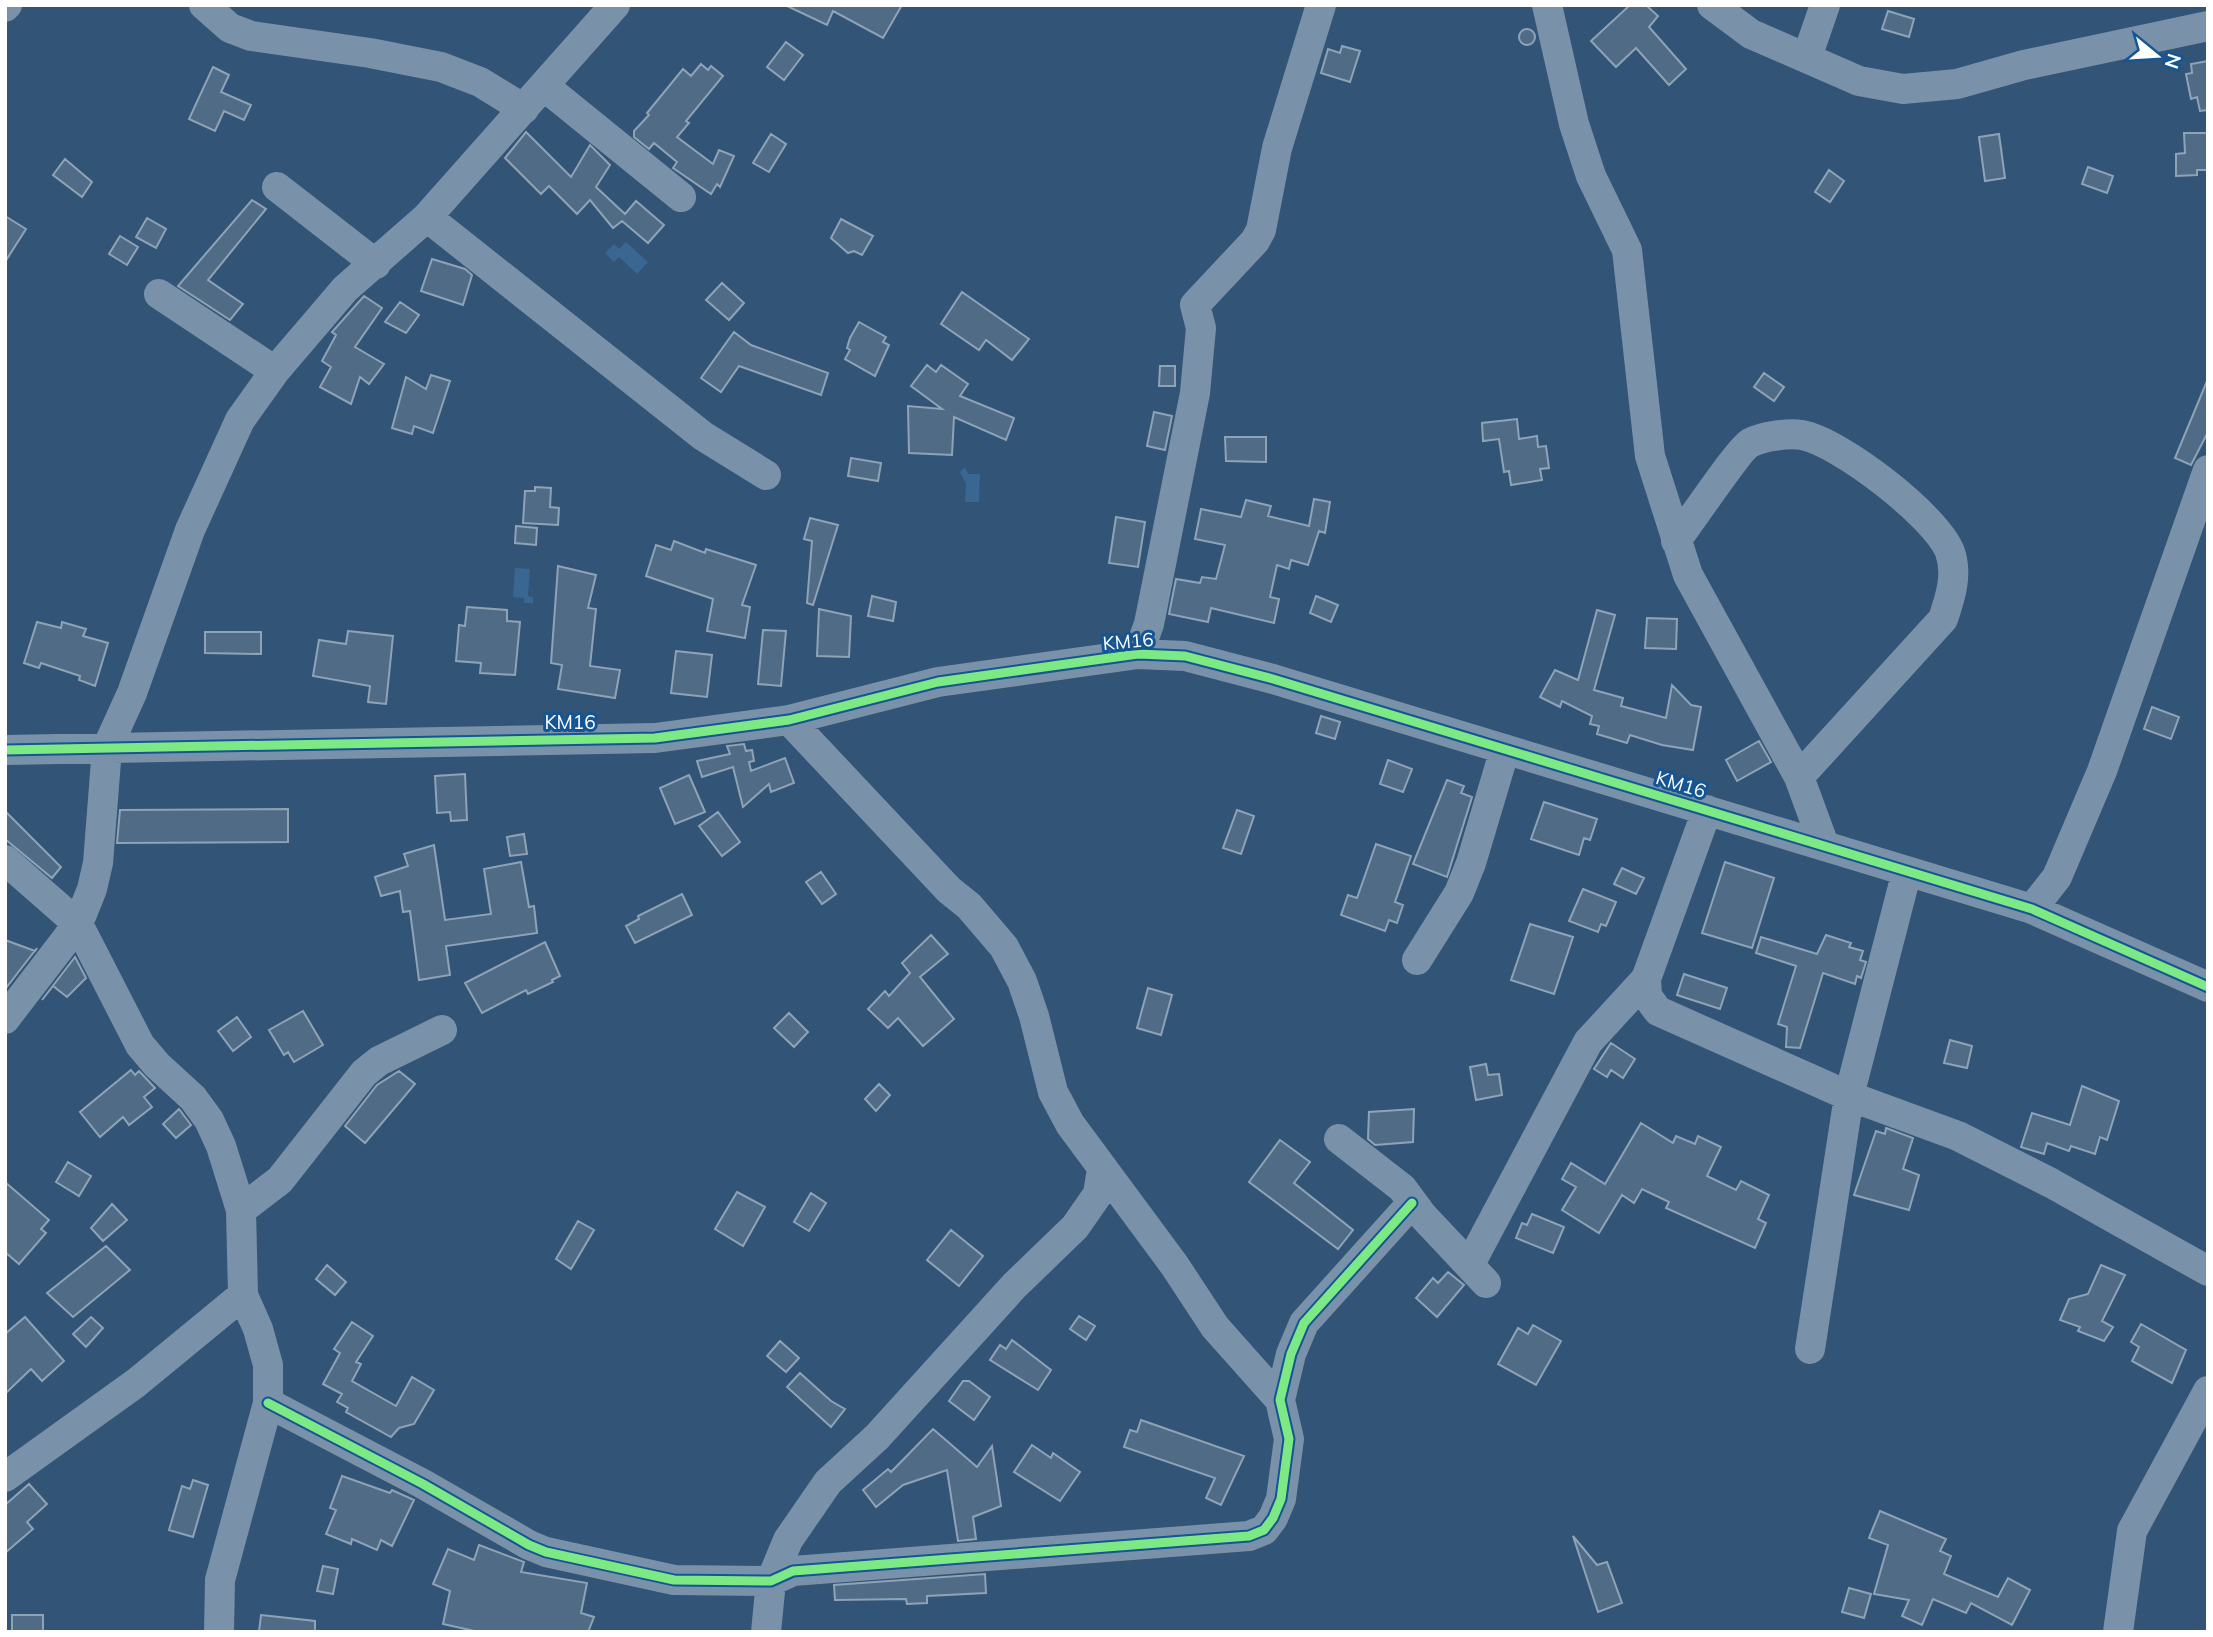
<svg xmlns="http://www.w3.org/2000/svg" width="2213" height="1637" font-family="Mulish,sans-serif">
  <rect width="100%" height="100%" fill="#325476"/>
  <path fill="#3a6792" d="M626,242L648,262L637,274L619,257L614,262L605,253L614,244L619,249Z
    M965,467L968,474H980L979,502H965L966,484L960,472Z
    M515,568L530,569L528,596L533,597V603H524V598L513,597Z"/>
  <path fill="#4f6b85" stroke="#8fa3b7" stroke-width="2" d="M785,5H902L883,38L833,11L827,25Z
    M1630,5H1646L1658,16L1649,27L1686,69L1669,85L1636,48L1616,67L1591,41Z
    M1888,11L1914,19L1909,37L1882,29Z
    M1519 37a8 8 0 1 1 16 0a8 8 0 1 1-16 0Z
    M786,42L803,55L784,80L767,67Z
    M1342,46L1360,51L1350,82L1321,73L1328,49L1340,53Z
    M2208,61V110L2200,111L2197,97L2191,99L2186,74L2192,73L2191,64Z
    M701,64L708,70L711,66L723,76L686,121L689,123L677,137L713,164L719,150L734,156L720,187L717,184L711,194L673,168L677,162L654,143L649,149L634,137V131L649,115L647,113L683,69L691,76Z
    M213,67L229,75L221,92L251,105L244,120L224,111L215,131L189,119Z
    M526,132L571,177L590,145L610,165L596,187L625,214L636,201L664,225L648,243L622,221L613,228L590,200L577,214L549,186L541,194L505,158Z
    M2184,133H2208V170H2197V175L2176,176V154L2185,153Z
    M771,134L786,144L769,172L753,163Z
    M1999,134L2005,178L1985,181L1979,137Z
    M65,159L92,182L82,197L53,175Z
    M2088,167L2113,176L2107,193L2082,184Z
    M1829,170L1844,181L1830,202L1815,192Z
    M252,200L266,209L208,280L243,304L230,320L178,286Z
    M5,216L26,229L5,262Z
    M147,218L166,229L156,248L136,237Z
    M841,219L873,236L862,255L854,251L848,253L831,238Z
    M120,236L138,247L127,265L109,254Z
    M432,259L465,269L472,275L463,305L421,291Z
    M722,283L744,303L729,320L706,300Z
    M962,292L1029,339L1012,360L986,340L979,350L941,324Z
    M364,296L382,308L355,347L384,364L369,384L360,377L351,404L320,387L331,367L322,361L336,335L332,332Z
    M400,302L419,315L406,333L385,322Z
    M859,322L886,337L883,342L889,345L875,376L845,359L850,350L847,348L850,338Z
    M734,332L751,345L828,373L821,395L739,366L721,392L701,378Z
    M927,365L936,372L941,365L968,384L960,396L1014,418L1006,440L954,417L952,455L909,453L908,406L942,409L911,386Z
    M1160,366H1175V386H1159Z
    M1764,373L1784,387L1774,401L1754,387Z
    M431,375L450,381L433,433L414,426L412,434L392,428L406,377L426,389Z
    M2207,381L2208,432L2191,465L2175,458Z
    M1154,412L1172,416L1165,450L1147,446Z
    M1517,419L1519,439L1537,436L1538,447L1546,446L1549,468L1540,469L1542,480L1511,485L1509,471L1504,472L1499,439L1483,441L1482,423Z
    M1225,437H1266V462L1226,461Z
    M851,458L881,463L878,481L848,476Z
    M535,487L551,488L550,507L559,508L558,525L523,523L525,491H535Z
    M1314,499L1330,502L1325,533L1319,531L1308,565L1291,560L1289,569L1277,565L1270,597L1279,599L1274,623L1211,608L1208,622L1169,614L1176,579L1200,583L1202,577L1216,579L1225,545L1195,539L1201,509L1241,517L1246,500L1271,506L1268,516L1309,526Z
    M1116,517L1145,522L1138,567L1109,563Z
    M810,518L838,525L813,605L807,603L812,541L804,539Z
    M516,526L537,528L536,545L515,543Z
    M674,541L705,553L706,549L756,565L742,605L750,607L745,638L707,631L713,599L646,576L656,545L671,550Z
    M558,566L596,575L588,608L596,609L590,666L620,670L615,698L558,689L562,665L551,663Z
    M872,596L896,602L893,621L868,616Z
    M1316,596L1338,605L1331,622L1310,613Z
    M467,607L507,610V621L520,622L515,675L480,673L481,663L456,661L459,625L465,626Z
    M819,609L851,616L849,657L817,656Z
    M1597,610L1615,615L1594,690L1623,698L1621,706L1666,718L1672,685L1691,705L1701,707L1693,750L1662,745L1630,735L1627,743L1597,734L1599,726L1590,724L1592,716L1562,701L1560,707L1540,697L1555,670L1578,680Z
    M1647,618L1677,619L1676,649L1645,648Z
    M37,622L61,628L62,622L86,629L83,636L108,643L95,686L79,680L80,676L41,663L39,668L24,663Z
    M763,630L786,631L781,686L758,684Z
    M348,631L393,636L386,704L368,702L370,686L313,676L319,640L346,644Z
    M205,632H261V654L205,653Z
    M676,651L712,655L707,697L671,693Z
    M2152,707L2179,717L2171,739L2144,729Z
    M1321,716L1340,722L1335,739L1316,733Z
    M1759,741L1771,762L1737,781L1726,760Z
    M744,744L746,751L752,750L754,761L749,762L751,771L785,758L794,783L771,792L769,784L743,807L733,767L702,777L697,761L730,754L727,746Z
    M1388,760L1412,769L1403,792L1380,784Z
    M465,774L467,820L451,821L450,812L437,813L435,776Z
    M689,775L705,812L675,824L660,788Z
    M1447,780L1464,786L1461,793L1472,797L1447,877L1413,864Z
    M1544,802L1597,819L1590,840L1584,838L1579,855L1531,839Z
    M288,809V842L117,843L120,810Z
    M1237,810L1254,816L1241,854L1223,848Z
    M5,811L61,867L52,878L5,839Z
    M718,812L740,842L722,856L699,826Z
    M524,834L527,854L510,856L507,837Z
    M1376,844L1411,856L1395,902L1403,905L1397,923L1389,920L1385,931L1341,915L1348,895L1357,898Z
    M434,845L445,920L491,914L484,869L521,862L529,907L534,906L537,933L446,946L450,975L419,980L410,911L403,912L400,891L381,896L375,877L408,866L404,854Z
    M1725,862L1774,878L1752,948L1702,933Z
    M1622,868L1644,878L1636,894L1614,884Z
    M821,872L836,894L822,904L806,882Z
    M1583,889L1616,902L1606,926L1601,924L1598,932L1569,921Z
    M682,894L692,915L635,943L626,926L639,919L638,916Z
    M1530,924L1573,937L1554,994L1511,980Z
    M931,935L948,954L920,977L954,1019L923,1046L898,1018L888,1028L868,1009L885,991L889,996L910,973L902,963Z
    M1826,935L1851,943L1849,947L1863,951L1860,960L1866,962L1861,978L1857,976L1855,984L1823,973L1800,1048L1786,1047L1787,1027L1778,1024L1796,966L1756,953L1761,937L1817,954Z
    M5,940L35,951L37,948L6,988Z
    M545,942L560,976L552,980L553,982L528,994L526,990L482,1013L465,983Z
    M75,957L86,978L67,997L53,986L42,1000Z
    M1684,974L1727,988L1720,1009L1677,995Z
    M1148,988L1172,995L1161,1035L1137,1028Z
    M303,1011L323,1045L294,1062L288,1052L284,1055L269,1030Z
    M789,1013L808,1032L794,1047L774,1028Z
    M237,1017L251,1037L233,1051L218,1031Z
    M1950,1040L1972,1046L1967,1068L1944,1063Z
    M1611,1043L1635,1059L1623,1078L1611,1070L1607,1077L1594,1069Z
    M1486,1064L1488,1075L1499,1074L1502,1095L1476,1100L1470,1067Z
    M131,1070L135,1075L139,1071L155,1088L144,1097L152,1107L129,1125L123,1117L100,1137L80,1112Z
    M399,1071L415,1084L365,1143L345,1126L377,1085Z
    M879,1084L890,1095L876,1111L865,1099Z
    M2082,1086L2119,1101L2107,1140L2100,1137L2095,1154L2071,1146L2069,1151L2047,1143L2044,1154L2021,1147L2032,1113L2070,1125Z
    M179,1109L191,1125L176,1138L163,1124Z
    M1414,1109L1413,1142L1375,1145L1368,1139L1369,1112Z
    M1641,1123L1673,1143L1676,1136L1695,1144L1698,1136L1721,1147L1707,1176L1736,1190L1741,1181L1769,1195L1758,1219L1766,1223L1755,1248L1666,1208L1669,1202L1642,1189L1634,1203L1622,1195L1599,1233L1562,1210L1576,1187L1562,1179L1571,1163L1605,1184Z
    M1886,1128L1913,1138L1903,1169L1919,1175L1909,1210L1854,1195L1876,1131L1885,1134Z
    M1280,1140L1310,1162L1294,1183L1353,1230L1338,1249L1249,1182Z
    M68,1162L91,1176L79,1196L56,1182Z
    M5,1182L49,1220L41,1229L46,1233L19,1264L5,1252Z
    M737,1192L765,1207L743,1246L715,1229Z
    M811,1193L826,1203L809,1231L794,1222Z
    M112,1204L127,1220L103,1241L91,1228Z
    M1532,1214L1564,1227L1553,1253L1516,1238L1522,1223L1527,1225Z
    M578,1221L594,1230L571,1269L556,1259Z
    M951,1230L983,1256L959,1286L927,1260Z
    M106,1246L130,1270L73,1317L47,1293Z
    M327,1265L346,1282L335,1295L316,1279Z
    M2101,1265L2125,1275L2102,1321L2113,1327L2104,1341L2078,1331L2080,1327L2060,1320L2069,1299L2088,1294Z
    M1448,1272L1464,1285L1437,1317L1416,1298L1433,1278L1438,1283Z
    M1079,1316L1095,1326L1086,1340L1070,1329Z
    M25,1317L64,1361L42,1381L31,1369L5,1394V1334Z
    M91,1317L103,1328L86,1347L73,1334Z
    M352,1322L373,1336L356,1362L361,1364L352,1381L396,1406L412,1377L434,1390L414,1424L399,1428L391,1437L346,1412L348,1408L337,1402L342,1394L323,1384L340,1353L334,1349Z
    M2141,1324L2186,1350L2172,1383L2132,1361L2139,1347L2131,1342Z
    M1533,1325L1561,1341L1536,1385L1498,1364L1518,1328L1528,1334Z
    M1012,1340L1051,1370L1038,1390L990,1360L1000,1345L1006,1349Z
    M780,1341L799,1358L786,1372L767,1356Z
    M800,1373L831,1401L845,1409L831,1427L787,1387Z
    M963,1381H969L990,1397L974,1420L949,1401Z
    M1141,1420L1244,1456L1221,1505L1206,1498L1215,1478L1124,1447L1130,1430L1137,1432Z
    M933,1429L977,1467L992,1446L1001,1506L973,1517L976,1539L958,1541L947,1470L903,1485L876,1507L863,1490L888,1469L891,1472Z
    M1032,1445L1051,1458L1053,1453L1080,1472L1060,1501L1014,1472Z
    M342,1476L390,1493L392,1490L414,1500L392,1546L381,1540L377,1550L352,1539L351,1544L326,1534L336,1510L330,1508Z
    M193,1480L208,1485L193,1537L169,1530L182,1486L190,1489Z
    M29,1484L47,1504L27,1522L33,1529L5,1553V1505Z
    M1880,1511L1946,1539L1940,1551L1951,1556L1944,1574L1998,1597L2008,1578L2030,1590L2012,1625L1971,1603L1966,1613L1933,1599L1922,1625L1902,1616L1909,1600L1874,1594L1888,1545L1869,1538Z
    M1573,1536L1597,1565L1607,1562L1622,1603L1598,1612Z
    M479,1545L524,1562L521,1572L587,1583L581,1613L594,1617L588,1632H479L443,1624L450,1591L433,1584L448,1549L474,1560Z
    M323,1566L338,1569L333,1594L317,1591Z
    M985,1574L986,1593L927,1596V1603L907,1604L906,1599L835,1600L834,1585Z
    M1849,1588L1871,1594L1864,1618L1842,1612Z
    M12,1615H43V1632H12Z
    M261,1615L315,1621V1632H259Z"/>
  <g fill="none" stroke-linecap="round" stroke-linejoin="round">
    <path stroke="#7a92a9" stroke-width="30" d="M204,5L230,28L251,36L370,53L441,67L480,82L524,109
      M1547,5L1574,124L1591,176L1627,250L1650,456L1688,575L1799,777L1824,845
      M1712,5L1751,34L1774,44L1859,81L1903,89L1957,84L2024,65L2208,26
      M5,7L7,5
      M1807,57L1825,5
      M544,86L681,197
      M277,187L376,264
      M427,217L703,436L766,475
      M159,294L275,371
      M1676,541C1687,526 1740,448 1750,443C1763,436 1788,433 1802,435C1840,442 1936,516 1950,552C1958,575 1950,598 1943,619L1799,777
      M1138,654L1149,624L1195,393L1201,328L1195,305L1255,241L1261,230L1277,148L1321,5
      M789,720L949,890L969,906L1004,947L1022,981L1034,1016L1053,1092L1070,1124L1175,1266L1215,1327L1280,1400
      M5,750L655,738L789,720L938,682L1138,654L1185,656L1273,679L2032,909L2208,987
      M1707,810L1646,979L1647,996L1658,1011L1849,1096L1958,1136L2051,1183L2208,1271
      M5,860L78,924L140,1045L157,1065L193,1098L209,1120L221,1146L241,1210L243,1295L258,1329L268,1365V1403L220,1580L219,1632
      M2032,909L2057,877L2102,771L2208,470
      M1417,960L1459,893L1471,863L1505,749
      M5,1019L78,924L92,889L98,863L107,748L132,693L190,530L240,420L275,371L345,289L427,217L615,5
      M1339,1139L1402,1188L1422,1215L1486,1283
      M241,1210L280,1180L364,1073L379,1061L442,1030
      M1470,1264L1588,1042L1646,979
      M1810,1349L1849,1096L1907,871
      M268,1403L423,1484L529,1545L546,1552L674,1580L771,1581L793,1571L1249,1536L1264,1530L1273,1518L1281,1499L1289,1439L1280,1400L1291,1354L1304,1323L1412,1203
      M5,1477L136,1383L243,1295
      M766,1632L771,1581L788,1540L828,1482L877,1437L1014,1286L1075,1227L1098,1194L1102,1169
      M2118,1632L2132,1531L2208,1391"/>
    <g stroke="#155593" stroke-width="13">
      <path id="cycleway" d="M5,750L655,738L789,720L938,682L1138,654L1185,656L1273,679L2032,909L2208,987
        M268,1403L423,1484L529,1545L546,1552L674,1580L771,1581L793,1571L1249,1536L1264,1530L1273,1518L1281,1499L1289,1439L1280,1400L1291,1354L1304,1323L1412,1203"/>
    </g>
    <use href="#cycleway" stroke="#7ce984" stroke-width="9"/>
  </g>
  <g text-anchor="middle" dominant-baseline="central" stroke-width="6" stroke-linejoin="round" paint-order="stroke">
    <g font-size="19" fill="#fff" stroke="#155593">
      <text transform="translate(1128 641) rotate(-5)">KM16</text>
      <text x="570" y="722">KM16</text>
      <text transform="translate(1681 784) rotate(17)">KM16</text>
    </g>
  </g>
  <rect width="2213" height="1637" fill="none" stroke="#ffffff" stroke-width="14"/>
  <g transform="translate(2157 56) rotate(108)" stroke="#155593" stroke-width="5" paint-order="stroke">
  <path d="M0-5L12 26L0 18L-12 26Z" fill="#ffffff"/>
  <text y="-10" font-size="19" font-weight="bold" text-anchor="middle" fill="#ffffff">N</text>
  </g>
</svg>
